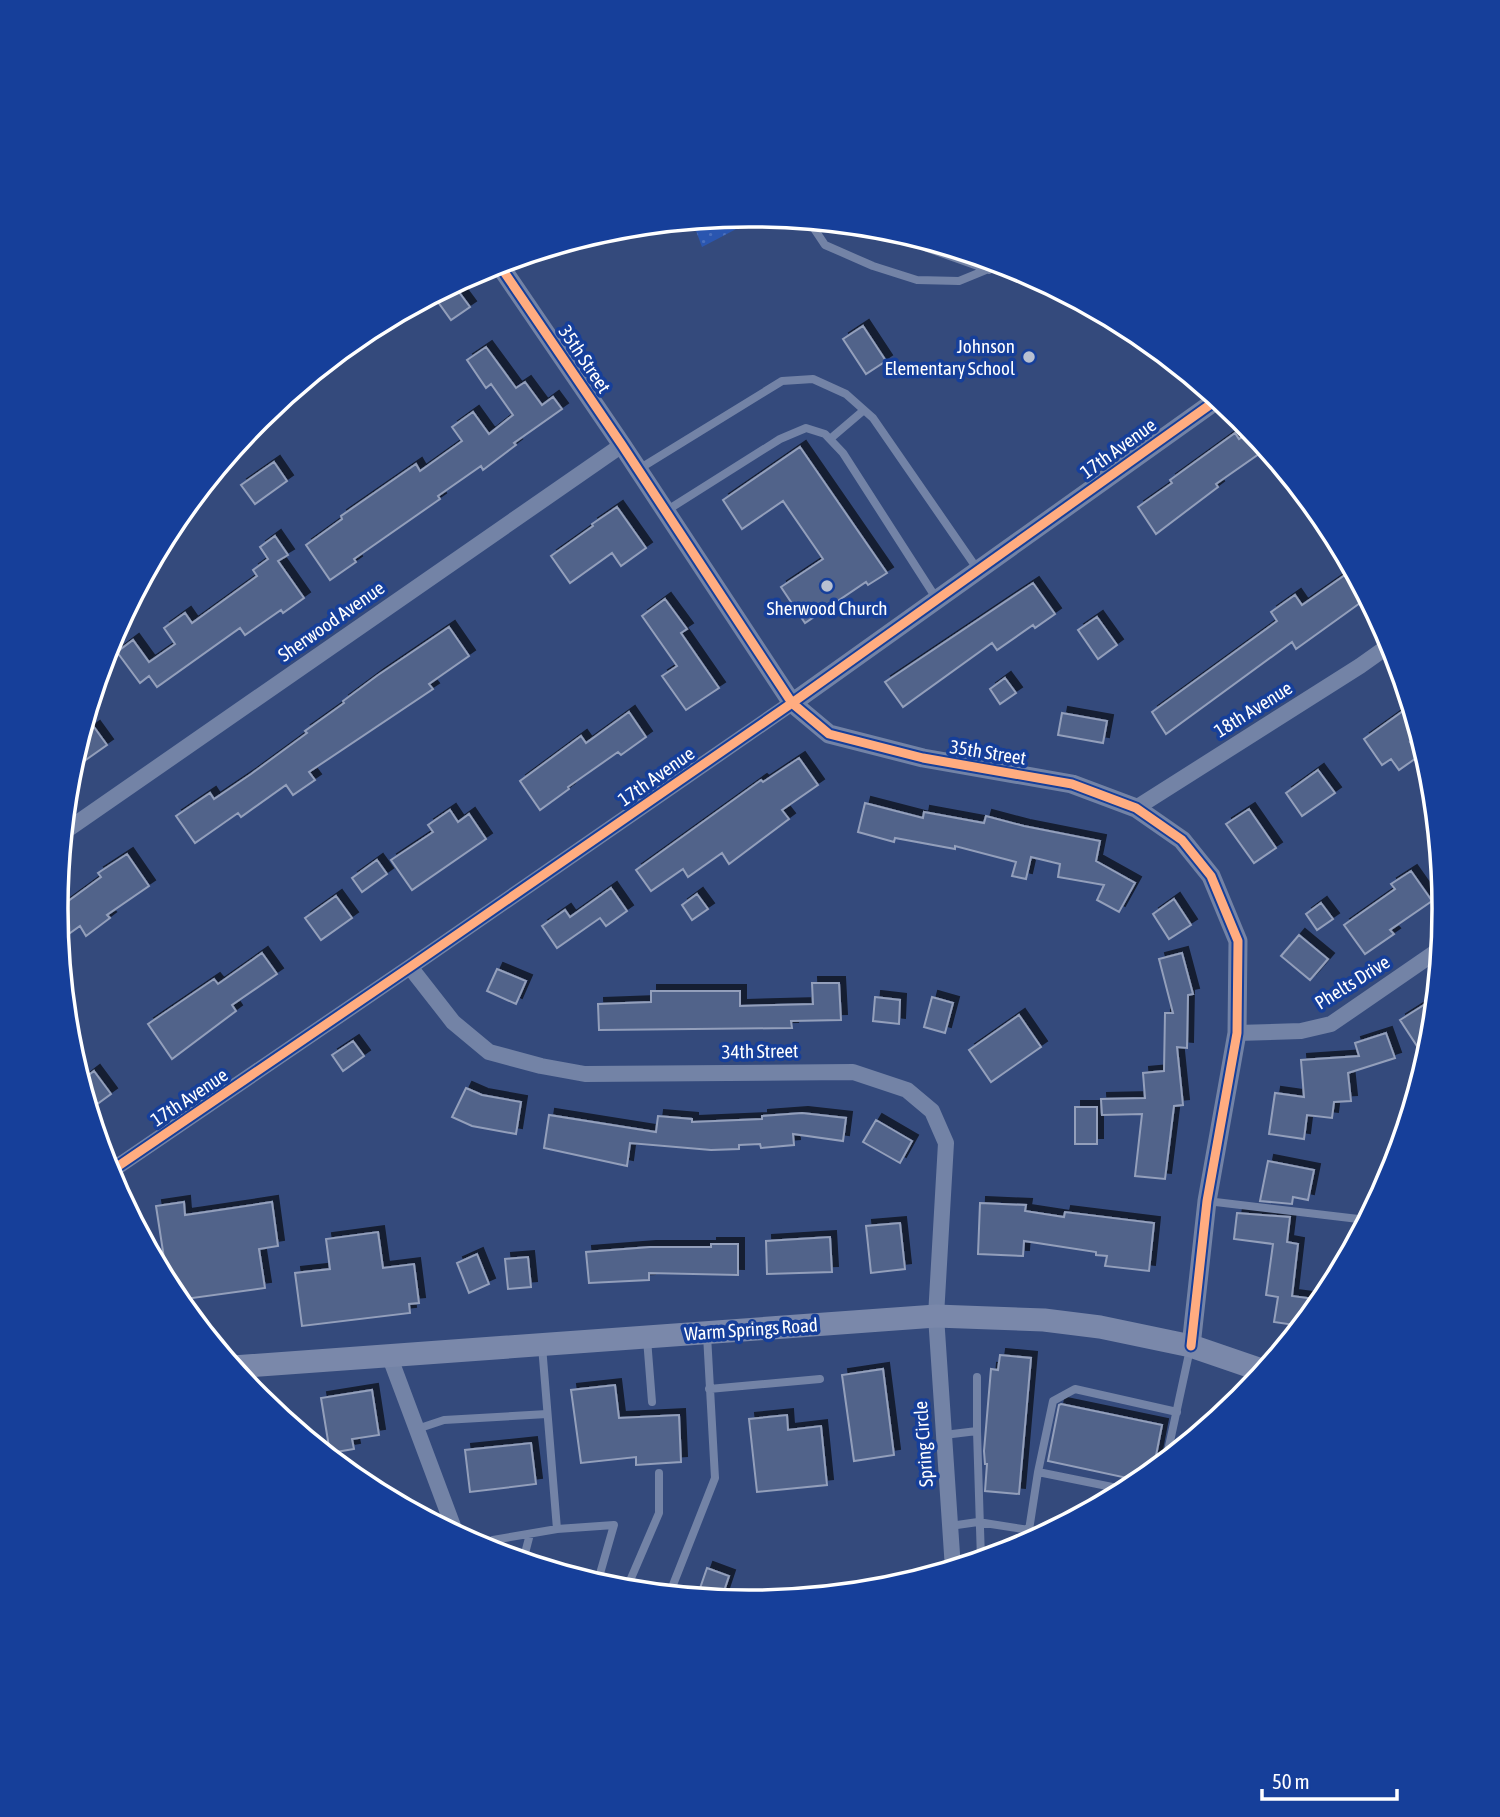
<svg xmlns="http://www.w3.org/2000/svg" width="1500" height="1817" font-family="'Asap Condensed',sans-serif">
  <defs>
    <pattern id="park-dots" width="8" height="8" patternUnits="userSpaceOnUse" patternTransform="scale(1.75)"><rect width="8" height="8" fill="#2a56b0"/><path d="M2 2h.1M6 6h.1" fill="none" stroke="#4a6fbc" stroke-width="1.8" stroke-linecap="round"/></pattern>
    <filter id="shadow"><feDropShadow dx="6" dy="-6" stdDeviation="0" flood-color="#0009"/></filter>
  </defs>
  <rect width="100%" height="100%" fill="#344a7c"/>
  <path fill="url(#park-dots)" d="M750,215L761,216L702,247L692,220Z"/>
  <path fill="#51638a" stroke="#939fbb" stroke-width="2" filter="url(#shadow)" d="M453,284L470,307L451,320L433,295Z
    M863,326L886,361L866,374L843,339Z
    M486,347L516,388L525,382L542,405L553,397L562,409L514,443L516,445L483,470L481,466L438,496L440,499L354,559L356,562L330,580L306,545L342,519L341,516L416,464L420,471L462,441L452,427L473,412L489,434L513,415L491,384L486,388L467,360Z
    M1251,431L1266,449L1216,484L1218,487L1156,534L1138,507L1172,483L1170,480L1235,433L1239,439Z
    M800,447L887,573L868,585L866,582L805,623L781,587L823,559L783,501L742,529L723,500Z
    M274,462L287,481L255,504L241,485Z
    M617,507L646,548L621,566L612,553L570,583L551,556L593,526L592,524Z
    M275,536L288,555L278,561L304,598L283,613L281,610L245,635L240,628L157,687L149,676L140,683L117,652L133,640L149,662L175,644L164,628L185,613L192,623L257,576L253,570L268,559L260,547Z
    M1352,570L1367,598L1296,649L1292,642L1166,734L1152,712L1277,621L1271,612L1295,595L1302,605Z
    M1033,583L1055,614L1035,628L1033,625L997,650L992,643L903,707L885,682Z
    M665,599L687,629L681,633L719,688L686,710L662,676L677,666L642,616Z
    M1097,617L1117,645L1098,659L1078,630Z
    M449,627L469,656L429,684L433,689L309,772L315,780L293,795L286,785L241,817L238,813L195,843L176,816L210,793L214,799L251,774L307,733L305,731L344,703L343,701L378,675Z
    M1005,678L1016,693L1000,704L990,689Z
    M1410,706L1419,736L1410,742L1419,756L1399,770L1391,759L1382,765L1364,739Z
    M629,712L646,737L621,755L618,752L568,787L569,789L540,810L520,781L581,736L586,743Z
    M1062,713L1107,721L1103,743L1058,735Z
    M94,727L107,745L70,771L80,737Z
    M799,758L818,785L782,810L789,819L729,864L722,853L688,877L683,869L651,891L636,870L761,780L763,782Z
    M1318,770L1335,793L1302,816L1286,793Z
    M865,803L923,818L924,812L984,823L986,816L1024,826L1100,841L1096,861L1135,883L1119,912L1097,900L1104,885L1058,877L1060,864L1031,857L1026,879L1012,876L1016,862L955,846V849L895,838L894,842L858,832Z
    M1249,809L1276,848L1254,863L1226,824Z
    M450,810L458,822L469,814L486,839L412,890L391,860L433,832L428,825Z
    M127,854L149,886L107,915L110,918L86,936L80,926L59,941L56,910L101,877L98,873Z
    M377,860L387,874L362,892L352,878Z
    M1411,871L1432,901L1390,930L1394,934L1365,954L1344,925L1395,889L1391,884Z
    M611,888L627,911L606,926L600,918L557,948L542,926L565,910L570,917Z
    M697,894L708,909L692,920L682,905Z
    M336,896L352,918L321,940L305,918Z
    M1174,899L1191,925L1169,939L1153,914Z
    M1321,903L1333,919L1317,930L1306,914Z
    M1299,935L1328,959L1310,980L1281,956Z
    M262,953L277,974L232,1005L236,1011L172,1059L148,1024L214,979L218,984Z
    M1182,953L1193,994L1188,995L1187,1048L1177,1047L1183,1105L1174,1106L1165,1179L1135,1176L1142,1114L1102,1115L1101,1099L1145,1098L1143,1073L1164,1071L1165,1013H1173L1159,959Z
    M497,969L526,981L516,1004L487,991Z
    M812,983H839L841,1020L791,1021L792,1028L599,1030L598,1004L651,1002V991H740V1006L813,1004Z
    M875,997L900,1000L899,1024L873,1021Z
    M932,997L953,1003L945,1033L924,1027Z
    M1435,998L1431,1037L1417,1046L1400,1020Z
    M1019,1015L1041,1047L991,1082L969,1050Z
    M1386,1033L1395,1058L1348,1073L1351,1101L1334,1102L1332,1118L1307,1115L1304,1139L1269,1134L1275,1093L1304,1097L1301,1060L1359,1056L1355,1043Z
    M353,1041L364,1056L343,1071L332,1055Z
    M94,1071L111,1094L89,1110L81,1081Z
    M466,1088L482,1095L521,1102L516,1134L472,1126L452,1117Z
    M1075,1107H1097V1144H1075Z
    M802,1113L846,1118L843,1141L793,1134L794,1145L761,1148L760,1144L739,1145V1149L711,1150L630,1143L627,1166L544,1148L549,1115L656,1132L658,1116L692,1119V1122L762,1119V1116Z
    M876,1120L912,1141L900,1163L863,1142Z
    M1268,1161L1314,1170L1308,1200L1293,1197L1292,1204L1260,1201Z
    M184,1202L185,1215L272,1202L278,1246L259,1249L265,1288L178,1300L168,1284L156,1206Z
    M980,1203L1026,1205L1025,1211L1064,1217L1065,1212L1154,1223L1149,1271L1105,1266L1107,1256L1096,1255V1252L1024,1241L1023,1256L978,1254Z
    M1237,1213L1290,1217L1287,1242L1298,1244L1292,1296L1322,1300L1301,1326L1274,1322L1278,1297L1266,1295L1273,1244L1234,1239Z
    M900,1223L905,1269L871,1273L866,1226Z
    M378,1232L383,1268L414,1264L419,1303L409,1304L410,1313L302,1326L295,1273L330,1269L326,1239Z
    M830,1237L832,1272L767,1274L766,1241Z
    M711,1244H738V1275L649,1273V1280L589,1283L586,1252L650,1247H711Z
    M477,1254L489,1284L469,1293L457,1263Z
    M528,1257L531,1287L508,1289L505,1259Z
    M1000,1355L1031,1358L1019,1494L985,1491L987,1464H985L984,1451L991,1369L998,1370Z
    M883,1369L894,1455L854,1461L842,1375Z
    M615,1385L619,1418L679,1415L681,1462L636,1465V1457L581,1463L571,1390Z
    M372,1390L379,1435L352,1439L354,1449L330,1453L321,1398Z
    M1061,1404L1162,1425L1153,1471L1141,1481L1048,1461L1059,1405Z
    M787,1415L788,1430L821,1426L827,1485L757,1492L749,1419Z
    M531,1443L536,1484L470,1492L465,1450Z
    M707,1568L729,1576L721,1600L697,1597Z"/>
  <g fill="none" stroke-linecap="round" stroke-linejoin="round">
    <path stroke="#7383a6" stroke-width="8" d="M815,221V230L825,245L873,266L917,280L959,281L1003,263
      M911,236L927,248L989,270
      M830,439L864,410
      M639,469L782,381L813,379L846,394L873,418L978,570
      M666,511L780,439L806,428L825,434L843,453L936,598
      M1207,1201L1367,1220
      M647,1339L652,1402
      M542,1346L557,1529
      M709,1389L820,1379
      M417,1429L444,1420L547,1414
      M977,1431L981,1560
      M944,1435L977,1431V1377
      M1166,1460L1190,1349
      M1038,1472L1053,1401L1075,1389L1177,1412
      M950,1526L978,1522L1029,1530
      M1045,1534L1029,1530L1038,1472L1127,1490
      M493,1540L557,1529L614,1525L597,1584
      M523,1561L530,1534
      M626,1590L659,1513V1473
      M669,1595L715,1478L707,1335"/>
    <path stroke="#7383a6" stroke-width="16" d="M1136,808L1360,666L1391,644
      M64,832L622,445
      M410,967L453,1022L489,1052L541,1066L585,1074L853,1072L907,1090L932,1111L946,1143L936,1316L953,1569
      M1237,1033L1301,1031L1331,1024L1440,949
      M108,1173L410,967L792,703
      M389,1355L456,1534"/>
    <path stroke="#7383a6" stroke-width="19" d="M498,263L622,445L792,703L829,734L923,758L1072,784L1136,808L1182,840L1211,876L1238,941L1237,1033L1207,1201L1191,1346
      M792,703L1218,399"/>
    <path stroke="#7a88aa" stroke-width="23" d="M233,1367L936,1316L1044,1320L1100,1327L1191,1346L1264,1371"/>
    <g stroke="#163f9a" stroke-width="13">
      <path id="cycleway" d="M498,263L622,445L792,703L829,734L923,758L1072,784L1136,808L1182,840L1211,876L1238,941L1237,1033L1207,1201L1191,1346
        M108,1173L410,967L792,703L1218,399"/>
    </g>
    <use href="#cycleway" stroke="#ffac80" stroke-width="9"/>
  </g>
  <g fill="#b8c0d1" stroke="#163f9a" stroke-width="2.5">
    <circle cx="1029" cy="357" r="7"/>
    <circle cx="827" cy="586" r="7"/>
  </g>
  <g text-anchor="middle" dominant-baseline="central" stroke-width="7" stroke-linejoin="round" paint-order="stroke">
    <g font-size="19" fill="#fff" stroke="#163f9a" text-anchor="end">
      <text x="1015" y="346">Johnson<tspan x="1015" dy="22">Elementary School</tspan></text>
      <text x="827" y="608" text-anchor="middle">Sherwood Church</text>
    </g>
    <g font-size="19" fill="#fff" stroke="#163f9a">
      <text transform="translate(585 359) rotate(56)">35th Street</text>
      <text transform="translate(1118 448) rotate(-36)">17th Avenue</text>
      <text transform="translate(331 621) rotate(-35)">Sherwood Avenue</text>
      <text transform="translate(1253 709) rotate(-32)">18th Avenue</text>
      <text transform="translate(988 752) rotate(9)">35th Street</text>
      <text transform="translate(656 776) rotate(-35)">17th Avenue</text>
      <text transform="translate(1352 982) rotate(-32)">Phelts Drive</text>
      <text transform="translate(760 1051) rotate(-1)">34th Street</text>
      <text transform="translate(189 1097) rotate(-34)">17th Avenue</text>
      <text transform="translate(751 1329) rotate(-4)">Warm Springs Road</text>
      <text transform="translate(923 1444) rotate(-94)">Spring Circle</text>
    </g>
  </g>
  <path d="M0 0H1500V1817H0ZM749 227H751A681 681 0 0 1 1432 908V909A681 681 0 0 1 751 1590H749A681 681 0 0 1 68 909V908A681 681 0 0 1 749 227Z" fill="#163f9a" fill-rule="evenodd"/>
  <path fill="none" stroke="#fff" stroke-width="3.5" d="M749 227H751A681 681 0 0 1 1432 908V909A681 681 0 0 1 751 1590H749A681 681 0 0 1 68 909V908A681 681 0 0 1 749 227Z"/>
  <path d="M1262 1789v10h135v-10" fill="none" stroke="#ffffff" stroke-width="3.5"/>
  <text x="1272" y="1789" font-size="21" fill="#ffffff" stroke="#163f9a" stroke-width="5" paint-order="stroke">50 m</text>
</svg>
